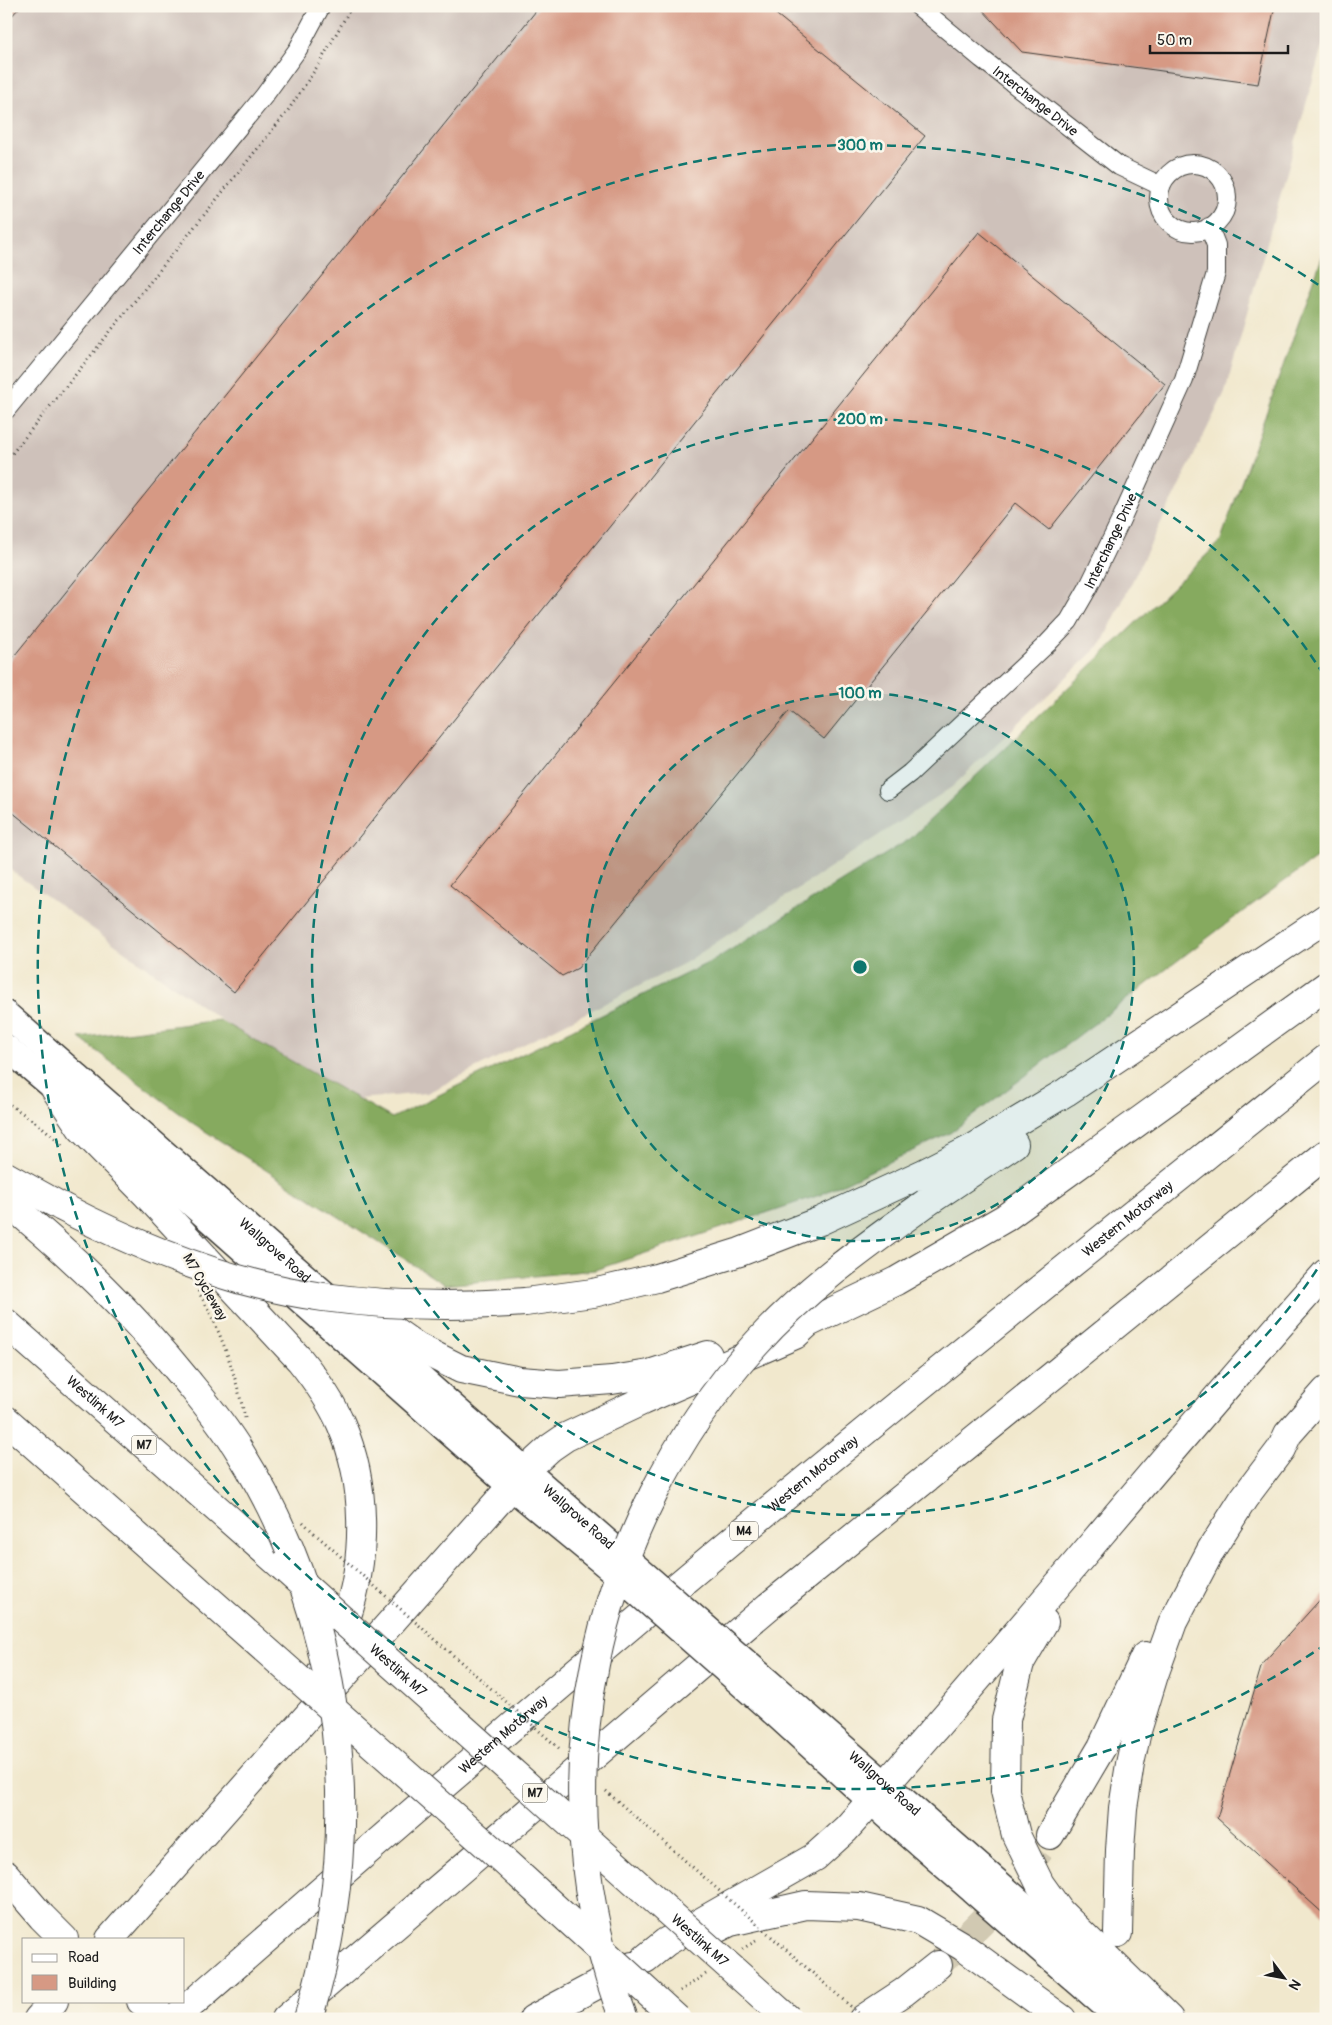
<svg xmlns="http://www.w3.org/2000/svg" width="1332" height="2025" font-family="Pangolin,sans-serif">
  <rect width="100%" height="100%" fill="#fbf7ec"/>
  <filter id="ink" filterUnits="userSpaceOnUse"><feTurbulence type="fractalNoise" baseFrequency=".02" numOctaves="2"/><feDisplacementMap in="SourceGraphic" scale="10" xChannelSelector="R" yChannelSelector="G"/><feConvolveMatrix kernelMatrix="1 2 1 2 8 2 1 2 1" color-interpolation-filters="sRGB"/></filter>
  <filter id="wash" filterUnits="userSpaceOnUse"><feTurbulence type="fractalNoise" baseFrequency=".0096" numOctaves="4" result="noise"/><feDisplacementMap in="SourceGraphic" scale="20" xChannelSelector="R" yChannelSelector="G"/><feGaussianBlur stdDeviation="1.12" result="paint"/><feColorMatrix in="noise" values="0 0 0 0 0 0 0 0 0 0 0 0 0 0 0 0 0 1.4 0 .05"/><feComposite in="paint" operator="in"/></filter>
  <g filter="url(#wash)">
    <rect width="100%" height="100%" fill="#f1e8cd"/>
    <path fill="#cec1ba" d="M6,6H1326V33L1225,392L1102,643L952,787L685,963L427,1093L335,1101L6,867Z"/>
    <path fill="#86aa5e" stroke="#51633d" d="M1326,246V851L1230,921L950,1133L820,1195L595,1270L445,1285L194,1124L79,1038L219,1020L392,1118L714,960L910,839L1220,542Z"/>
    <g id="blocks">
      <path fill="#d69984" d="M6,6H21L6,22Z
        M540,6H766L925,136L234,992L6,807V666Z
        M979,6H1275L1258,84L1022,52Z
        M979,232L1165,384L1049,530L1015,503L824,739L789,711L578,968L562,976L450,885Z
        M1326,1593V1916L1217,1818L1262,1664Z"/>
    </g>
  </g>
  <g filter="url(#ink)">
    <use href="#blocks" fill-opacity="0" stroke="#3c3b37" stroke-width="1"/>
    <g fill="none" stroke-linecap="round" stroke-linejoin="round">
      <path stroke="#d1c9b2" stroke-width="28" stroke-dasharray="28 14" stroke-linecap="butt" d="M938,1965L1002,1901L1050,1835"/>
      <g stroke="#3c3b37" stroke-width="20">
        <g id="street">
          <path id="s1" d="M918,6L982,59L1119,166L1161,186"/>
          <circle cx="1193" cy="198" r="34"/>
          <path id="s2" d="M6,410L264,96L298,49L321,6"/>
          <path id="s3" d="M888,790L910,773L1048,643L1069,621L1088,588L1119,524L1184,380L1216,273V245L1209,227"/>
        </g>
      </g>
      <g stroke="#3c3b37" stroke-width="28">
        <g id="secondary">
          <path id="s4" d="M6,1014L619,1552"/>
          <path d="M6,1047L187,1200L511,1487L607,1566"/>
          <path id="s5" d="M786,1697L1137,2004"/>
          <path d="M773,1712L886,1815L1120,2019"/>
        </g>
      </g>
      <g stroke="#3c3b37" stroke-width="30">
        <g id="highway">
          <path d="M55,1089L81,1128L147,1195L300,1360C316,1380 331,1401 341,1424C367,1484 367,1558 346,1619C339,1640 328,1661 317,1681"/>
          <path d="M6,1176L62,1207"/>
          <path d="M6,1201C75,1258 132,1313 188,1382"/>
          <path d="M926,1203L1014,1144"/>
          <path d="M525,1302L593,1293L657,1278L740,1252L820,1221L924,1173L973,1148L1066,1092L1326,918"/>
          <path id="s6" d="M6,1323L282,1566"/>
          <path d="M360,1324L387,1326L417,1347L461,1369L520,1381L559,1384L612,1380L649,1374L708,1355"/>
          <path d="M6,1420L233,1621"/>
          <path d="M1044,1622L1020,1663L1006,1720L1005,1791L1016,1835L1040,1884L1060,1912L1169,2019"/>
          <path d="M1050,1835L1102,1747L1145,1656"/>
          <path d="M6,1875L42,1917L64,1939"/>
          <path d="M710,1932L730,1922L806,1905L859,1907L918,1920L962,1946L1062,2019"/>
          <path d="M1118,1933L1120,1850L1123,1808L1130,1764L1137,1731L1154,1675L1173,1622L1211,1550L1244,1498L1281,1449L1288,1434L1326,1391"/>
          <path d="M110,1939L526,1470L550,1448L566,1437L642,1401L795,1335L808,1323L896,1281L1005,1218L1326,986"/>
          <path d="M645,1959L666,1942L801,1865L815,1857L846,1829C1010,1647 1163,1455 1326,1273"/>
          <path d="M141,2001L167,2019"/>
          <path d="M38,2019L54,2001"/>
          <path id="s7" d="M174,2019C358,1859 542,1699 729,1543C926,1379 1126,1220 1326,1059"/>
          <path d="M286,2019L769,1606L1326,1154"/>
          <path d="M533,2019L632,1966"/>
          <path d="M863,2019L904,1992L938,1965"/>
        </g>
      </g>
      <path stroke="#3c3b37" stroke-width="3" stroke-dasharray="1 4" stroke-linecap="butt" d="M6,461L287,112L319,64L352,6
        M6,1102L41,1126L63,1145
        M198,1291C221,1330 235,1373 245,1418
        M303,1522L314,1533
        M742,1949L756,1941
        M680,1991L706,1974"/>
      <use href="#street" stroke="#fff" stroke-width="18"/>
      <use href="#secondary" stroke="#fff" stroke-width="25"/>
      <use href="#highway" stroke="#fff" stroke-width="28"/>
      <g stroke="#3c3b37" stroke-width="28" stroke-linecap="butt">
        <path id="secondary-bridge" d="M619,1552L786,1697
          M607,1566L773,1712"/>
      </g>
      <g stroke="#3c3b37" stroke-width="30" stroke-linecap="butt">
        <g id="highway-bridge">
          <path d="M62,1207C143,1249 232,1285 323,1297C391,1306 457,1307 525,1302"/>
          <path d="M188,1382C207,1405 225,1427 240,1452C345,1621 367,1830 308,2019"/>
          <path id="s8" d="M282,1566L788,2019"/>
          <path d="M233,1621L492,1850L677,2019"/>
          <path d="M624,2019C535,1791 592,1525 755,1345C805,1289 866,1246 926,1203"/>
        </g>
      </g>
      <path stroke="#3c3b37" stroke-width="3" stroke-dasharray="1 4" stroke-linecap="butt" d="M314,1533L561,1750
        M606,1791L865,2019"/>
      <use href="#secondary-bridge" stroke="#fff" stroke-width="25"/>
      <use href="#highway-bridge" stroke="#fff" stroke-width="28"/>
    </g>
  </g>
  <circle cx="860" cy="967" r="274" fill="#0f766e" fill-opacity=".12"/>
  <g fill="none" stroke="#0f766e" stroke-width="2.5" stroke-dasharray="9 6">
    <circle cx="860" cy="967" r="274"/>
    <path d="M1325 1257A548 548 0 1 1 1325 677"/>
    <path d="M1326 1644A822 822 0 1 1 1326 290"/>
  </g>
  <g text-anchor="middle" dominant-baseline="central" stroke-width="5" stroke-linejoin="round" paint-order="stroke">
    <g fill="#fbf7ec" stroke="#5f5e5a" stroke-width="1">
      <rect x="131.5" y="1435.5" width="25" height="19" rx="4"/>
      <rect x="730" y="1521.5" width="28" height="19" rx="4"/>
      <rect x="522.5" y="1783.5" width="25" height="19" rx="4"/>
    </g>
    <g font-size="12" font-weight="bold" fill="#1c1c1c">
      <text x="144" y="1445">M7</text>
      <text x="744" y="1531">M4</text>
      <text x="535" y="1793">M7</text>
    </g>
    <g font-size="14" fill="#1c1c1c" stroke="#fbf7ec">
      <text stroke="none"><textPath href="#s1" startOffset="151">Interchange Drive</textPath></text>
      <text stroke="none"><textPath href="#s2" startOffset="256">Interchange Drive</textPath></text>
      <text stroke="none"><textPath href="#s3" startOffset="338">Interchange Drive</textPath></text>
      <text stroke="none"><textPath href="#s7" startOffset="1245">Western Motorway</textPath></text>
      <text stroke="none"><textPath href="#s4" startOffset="358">Wallgrove Road</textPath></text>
      <text transform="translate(205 1287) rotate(60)">M7 Cycleway</text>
      <text stroke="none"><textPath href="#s6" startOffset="119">Westlink M7</textPath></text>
      <text stroke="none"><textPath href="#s7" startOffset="840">Western Motorway</textPath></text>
      <text stroke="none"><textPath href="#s4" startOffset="762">Wallgrove Road</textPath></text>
      <text stroke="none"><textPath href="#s8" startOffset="156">Westlink M7</textPath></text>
      <text stroke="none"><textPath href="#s7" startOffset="435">Western Motorway</textPath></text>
      <text stroke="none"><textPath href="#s5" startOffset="131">Wallgrove Road</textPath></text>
      <text stroke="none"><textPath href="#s8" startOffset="561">Westlink M7</textPath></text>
    </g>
  </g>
  <circle cx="860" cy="967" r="8" fill="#0f766e" stroke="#fbf7ec" stroke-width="2.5"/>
  <g font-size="15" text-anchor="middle" font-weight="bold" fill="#0f766e" stroke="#fbf7ec" stroke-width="5" stroke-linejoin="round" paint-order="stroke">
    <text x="860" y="150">300 m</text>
    <text x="860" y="424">200 m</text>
    <text x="860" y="698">100 m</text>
  </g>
  <rect width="1332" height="2025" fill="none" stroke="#fbf7ec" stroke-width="25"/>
  <rect x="22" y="1938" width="162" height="65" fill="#fbf7ec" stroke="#a29f99"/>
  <rect x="32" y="1954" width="25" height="8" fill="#ffffff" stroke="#a29f99"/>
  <text x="68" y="1962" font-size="15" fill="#1c1c1c">Road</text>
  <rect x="32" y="1975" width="25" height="15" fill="#d69984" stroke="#a29f99"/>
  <text x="68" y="1988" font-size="15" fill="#1c1c1c">Building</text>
  <g transform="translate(1284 1978) rotate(122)" stroke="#fbf7ec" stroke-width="4" paint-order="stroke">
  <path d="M0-4L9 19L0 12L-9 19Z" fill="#1c1c1c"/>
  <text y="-8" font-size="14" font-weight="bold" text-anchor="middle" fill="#1c1c1c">N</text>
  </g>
  <path d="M1150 45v8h138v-8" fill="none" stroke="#1c1c1c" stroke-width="2.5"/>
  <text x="1157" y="45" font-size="15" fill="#1c1c1c" stroke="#fbf7ec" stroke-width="4" paint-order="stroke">50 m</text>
</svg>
